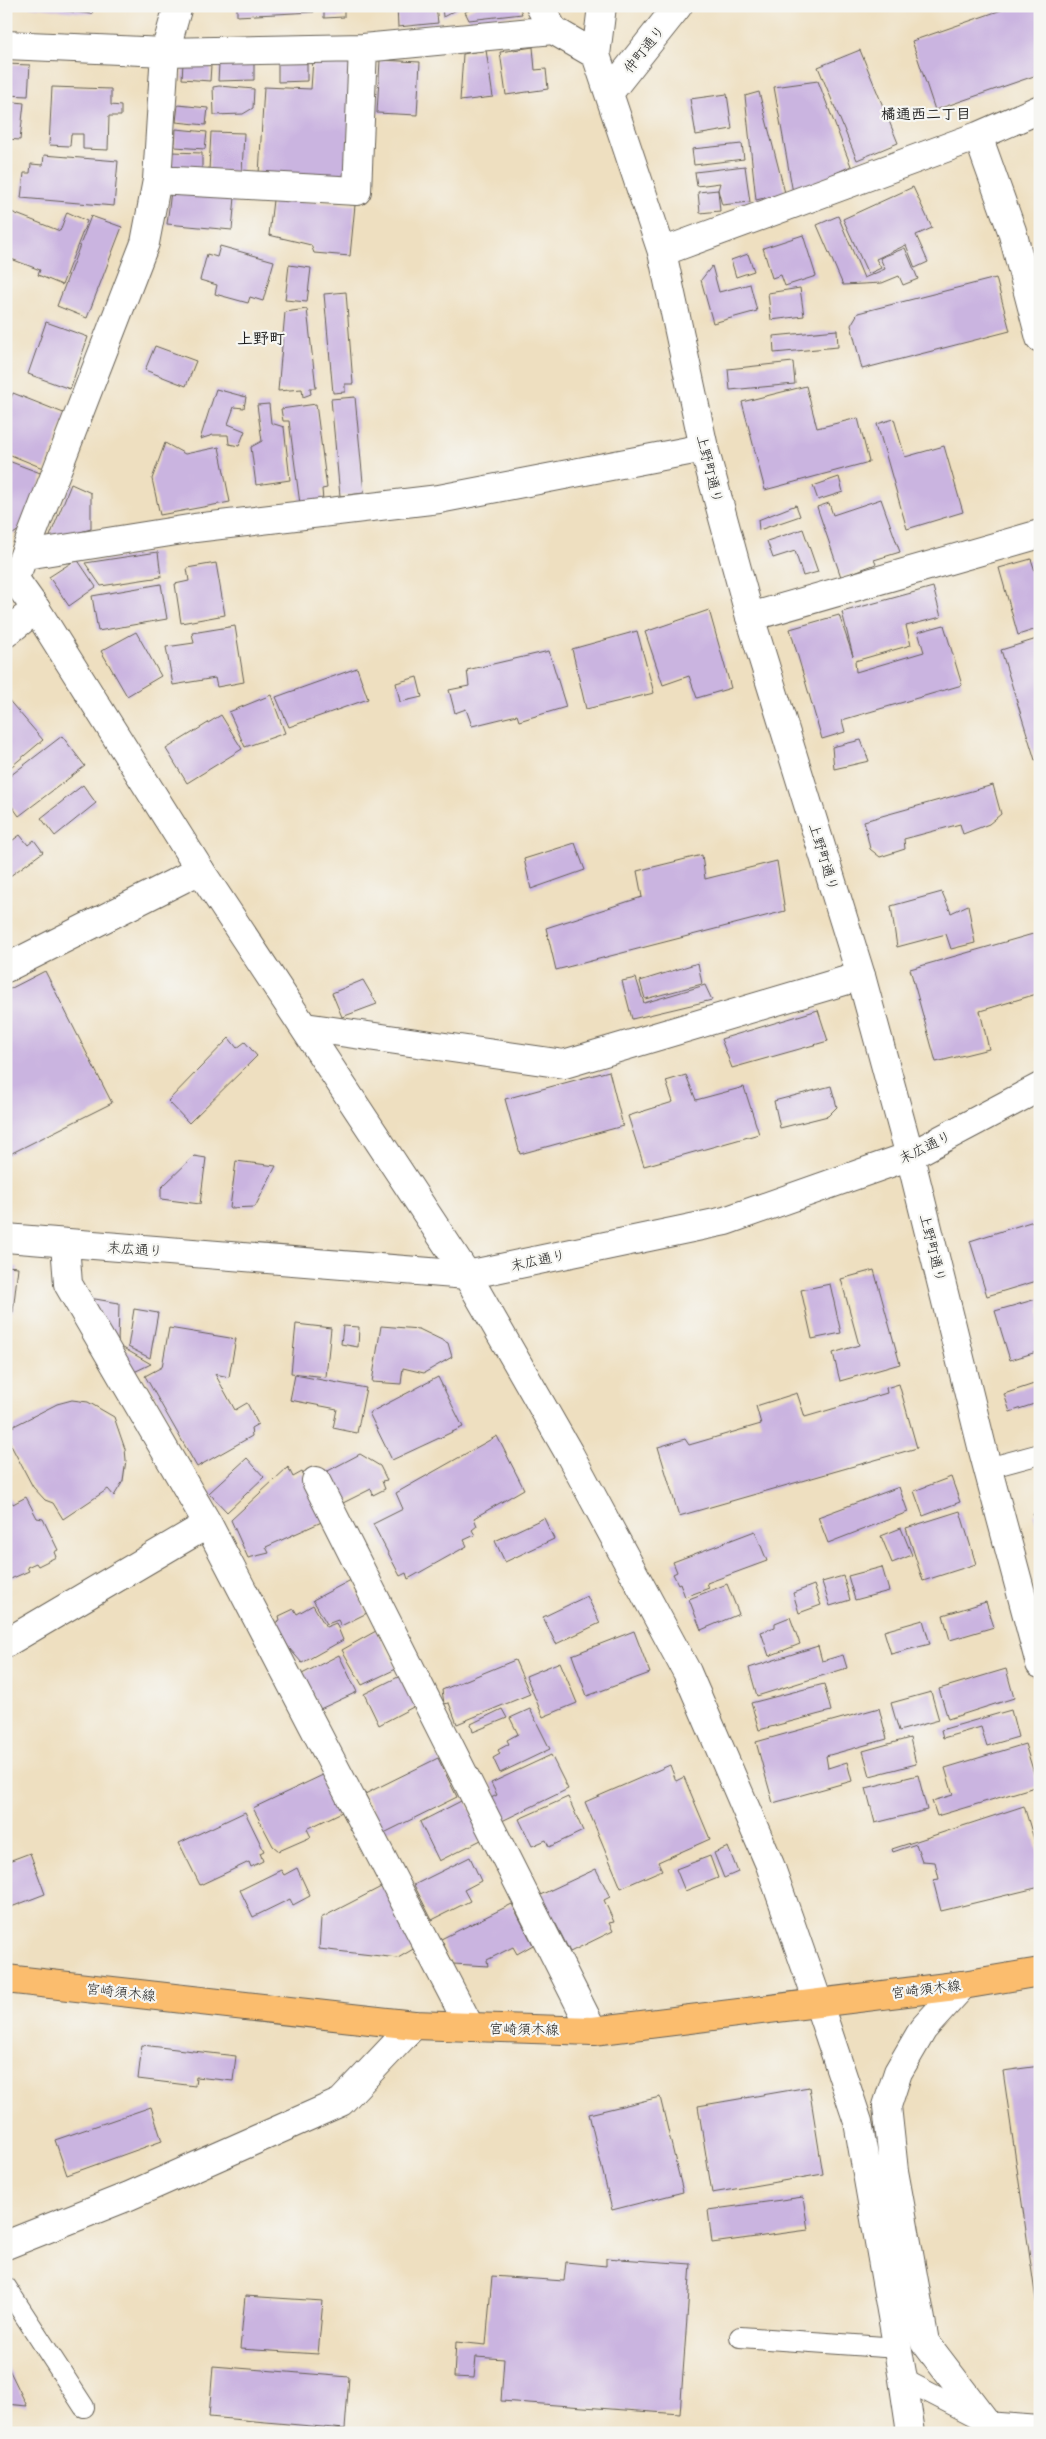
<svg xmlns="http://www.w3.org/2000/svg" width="1046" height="2439" font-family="Delius,'Klee One',sans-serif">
  <rect width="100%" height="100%" fill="#f6f6f2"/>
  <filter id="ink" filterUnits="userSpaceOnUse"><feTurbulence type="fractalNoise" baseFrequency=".02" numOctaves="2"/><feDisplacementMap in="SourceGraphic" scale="10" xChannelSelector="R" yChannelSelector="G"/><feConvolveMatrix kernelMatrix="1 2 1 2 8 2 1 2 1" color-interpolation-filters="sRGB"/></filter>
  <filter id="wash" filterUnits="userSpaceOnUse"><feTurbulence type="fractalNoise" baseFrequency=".0096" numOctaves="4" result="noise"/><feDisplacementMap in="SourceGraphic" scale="20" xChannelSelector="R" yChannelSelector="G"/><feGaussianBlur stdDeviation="1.12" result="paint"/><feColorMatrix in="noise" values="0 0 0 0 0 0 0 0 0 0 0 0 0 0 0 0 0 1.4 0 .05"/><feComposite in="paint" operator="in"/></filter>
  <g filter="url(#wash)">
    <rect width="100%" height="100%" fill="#eedfc0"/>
    <g id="blocks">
      <path fill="#cab4e0" d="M23,6H98L94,8L92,14Z
        M237,6H314V12L237,16Z
        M324,6H344V17L324,18Z
        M397,6H436L438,23L398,27Z
        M442,6H464L443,17Z
        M477,6H519L522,14L469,20L465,12Z
        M1013,6H1040V74L935,110L912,41Z
        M533,47L535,70L546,69L548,89L506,95L500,52Z
        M486,50L493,97L460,101L463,54Z
        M860,50L898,143L857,160L818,67Z
        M313,59L353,61L346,179L259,174L264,87L311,89Z
        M380,60L420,62L417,115L377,113Z
        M307,62V81L278,82V63Z
        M183,63L211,65L210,81L182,79Z
        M254,63V80L218,81L219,64Z
        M6,64L30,65L28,96L6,95Z
        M818,81L851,166L793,193L774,87Z
        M219,86L254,89L253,108L243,114L214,115L213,87Z
        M52,87L111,89V105L121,106V116H109L108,150L83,149V134H71L70,146L49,145Z
        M759,92L785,193L756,200L745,96Z
        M727,94L732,129L696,135L690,99Z
        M6,101L24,103L20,140L6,139Z
        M178,105L208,108L206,125L176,122Z
        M176,129L207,132L205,149L175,147Z
        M211,132L244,133L242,172L209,170Z
        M742,144L744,159L694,165L692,149Z
        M172,152L202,153V170L172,169Z
        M44,155L118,161L114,206L21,198L24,173H30L31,164L43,165Z
        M745,166L750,202L722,205L718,190L720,183L697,186L695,172Z
        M913,187L932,228L916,235L928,262L915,268L906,245L876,259L881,268L868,274L843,219Z
        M718,190L720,211L700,213L698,192Z
        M171,191L235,197L232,230L167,224Z
        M273,200L355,205L350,256L314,253L311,245L269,235Z
        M6,210L60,231L67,212L87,221L62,285L38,275L40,270L6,257Z
        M91,216L122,227L87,318L57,306Z
        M838,216L864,278L885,269L880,258L905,248L918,279L903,285L899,276L882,283L843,285L817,225Z
        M803,235L816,276L785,286L781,275L772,278L763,248Z
        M220,246L274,261L263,301L250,297L248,303L215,294L217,285L200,280L207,254L217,257Z
        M748,254L754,271L736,277L731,260Z
        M289,265L311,268L307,302L285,300Z
        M712,266L719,292L750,284L757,311L713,323L701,280Z
        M996,278L1010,331L862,369L851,325L858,313Z
        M800,288L804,316L771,320L768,293Z
        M346,292L353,384H345V392L333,393L324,294Z
        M307,309L316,388H310L311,394L303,397L302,389L278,391L285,312Z
        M46,322L88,337L70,389L28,374Z
        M837,330L838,347L774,353L773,336Z
        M155,346L196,361L186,386L145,370Z
        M793,362L795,384L730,390L728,369Z
        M806,386L817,428L858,418L869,462L765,490L742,402Z
        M216,389L246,397L244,408L234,407L228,424L245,431L239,446L229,444L228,435H213L200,439Z
        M13,393L66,414L45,469L6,453V409Z
        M355,397L364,493L340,496L331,399Z
        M269,404L271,423L284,427L290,480L256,485L251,447L262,441L257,405Z
        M316,404L327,488L322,489L323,501L300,504L289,421H283L281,409Z
        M894,419L905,457L944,446L963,512L907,529L877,424Z
        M165,443L185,454L219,447L230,502L160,515L152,479Z
        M6,460L43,474L25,526L13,534L6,528Z
        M839,477L843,492L818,500L813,486Z
        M71,484L91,493V529L48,541Z
        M881,499L900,552L874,560L876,564L841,577L817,507L829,503L833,515Z
        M796,505L800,516L759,530L758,520Z
        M803,529L818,572L803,576L795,551L773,558L767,541Z
        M158,552L161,577L101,586L85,563Z
        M77,559L96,587L69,606L49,577Z
        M1031,559L1040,586V628L1018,635L999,568Z
        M216,563L225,615L181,623L175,584L189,581L187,568Z
        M161,584L167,619L98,631L92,596Z
        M933,587L941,617L906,626L911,645L855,661L856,672L924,652L918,632L944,625L962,685L842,720L845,732L822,739L790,629L839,615L853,656L842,612Z
        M709,610L731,688L697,698L689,676L663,685L645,632Z
        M235,626L244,682L217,687L215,678L173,685L166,647L194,643L192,633Z
        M637,631L654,693L586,709L572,649Z
        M136,632L161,676L127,696L101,651Z
        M1040,638V759L1035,760L1001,650Z
        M549,651L566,707L519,721L517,715L472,726L466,709L455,713L449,690L469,686L467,670Z
        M357,668L368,699L289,727L276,697Z
        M417,677L422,697L400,702L396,683Z
        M271,695L285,733L245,747L229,712Z
        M6,697L43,740L6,771Z
        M221,715L242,749L187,783L166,749Z
        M62,736L85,766L19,816L6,798V779Z
        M861,740L869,761L834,769L832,747Z
        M83,785L96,803L55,836L41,818Z
        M993,785L1001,814L989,824L963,834L960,824L904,839L905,849L880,857L870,849L864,821Z
        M20,835L28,845L34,840L43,852L6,879V845Z
        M575,843L585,870L531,889L524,859Z
        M702,855L705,879L777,861L785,911L556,970L546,928L642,897L637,871Z
        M942,892L951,913L968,905L975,943L951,949L946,934L897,947L891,906Z
        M1040,932V993L980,1011L989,1049L936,1062L910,969Z
        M698,963L702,984L645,999L640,981Z
        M45,971L112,1103L6,1156V991Z
        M636,978L644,1003L705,985L712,1000L632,1019L622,981Z
        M363,980L377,1004L342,1017L332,993Z
        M818,1010L828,1041L732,1068L721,1039Z
        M229,1038L237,1048L245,1042L257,1056L189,1123L168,1101Z
        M609,1071L623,1126L520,1154L505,1099Z
        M686,1075L696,1100L744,1087L759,1134L644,1166L628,1116L673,1102L666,1081Z
        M831,1086L837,1107L828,1116L780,1128L774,1101Z
        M194,1156L206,1158L200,1204L161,1199V1188Z
        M236,1161L276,1166L255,1207L230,1208Z
        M1040,1219V1280L987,1296L970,1241Z
        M6,1266L18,1267L13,1312L6,1314Z
        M874,1270L900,1364L840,1381L833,1353L859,1345L841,1279Z
        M830,1284L841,1333L812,1339L801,1290Z
        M89,1298L119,1303L118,1345L151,1364L132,1373Z
        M1040,1298V1351L1010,1360L995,1311Z
        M134,1309L158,1313L150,1358L128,1347Z
        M296,1324L331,1328L326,1377L291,1373Z
        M343,1326L359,1327L358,1347L341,1344Z
        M381,1326L419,1329L448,1343L452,1357L424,1373L403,1368L401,1384L372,1382Z
        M169,1328L236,1339L229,1377L215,1374L235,1410L247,1403L258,1424L251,1428L252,1436L197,1467L145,1376L162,1367Z
        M295,1375L366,1388L357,1433L333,1428L337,1409L290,1400Z
        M438,1377L463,1427L392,1460L369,1413Z
        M1040,1382V1402L1010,1412L1004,1394Z
        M899,1384L917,1448L679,1516L658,1447L685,1439L689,1445L761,1424L756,1406L797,1393L805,1417L887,1393L886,1388Z
        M72,1400L88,1402L114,1417L125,1449L126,1460L123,1481L114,1496L108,1489L63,1519L53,1503L45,1500L33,1487L6,1436V1430L57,1404Z
        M497,1436L524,1489L474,1518L477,1526L472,1530L475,1535L464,1540L467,1546L408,1579L406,1573L400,1576L373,1524L403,1509L396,1493Z
        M360,1454L380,1466L387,1480L382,1481L385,1489L373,1495L371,1489L343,1503L326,1472Z
        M247,1458L264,1477L227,1512L209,1493Z
        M288,1467L293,1477L302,1472L326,1520L266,1547L269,1553L248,1558L231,1520Z
        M951,1477L960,1502L923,1516L914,1491Z
        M899,1487L908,1512L828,1543L818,1517Z
        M26,1497L37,1518L43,1519L58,1550L54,1552L56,1557L38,1566L36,1563L27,1567L29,1571L6,1581V1499L9,1498L13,1504Z
        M960,1511L976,1564L923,1581L906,1528Z
        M1040,1512V1533H1039L1033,1514Z
        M544,1518L554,1539L505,1562L495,1541Z
        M901,1528L912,1555L892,1563L881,1536Z
        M755,1531L767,1561L707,1583L709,1588L685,1597L680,1583L678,1584L673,1574L677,1572L673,1562Z
        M882,1567L889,1591L855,1600L848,1576Z
        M843,1576L850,1600L830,1606L822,1582Z
        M351,1580L367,1613L341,1626L338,1620L327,1624L313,1600Z
        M727,1584L739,1614L701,1630L689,1599Z
        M814,1585L821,1605L799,1613L793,1593Z
        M587,1596L600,1623L556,1644L543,1617Z
        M986,1602L994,1627L950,1640L943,1615Z
        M313,1605L326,1627L336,1623L343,1640L302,1663L289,1648L275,1623L280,1620L279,1616L294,1609L297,1614Z
        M790,1617L800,1644L769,1656L761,1632L775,1627V1623Z
        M923,1620L930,1644L891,1654L884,1631Z
        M376,1631L396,1669L362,1685L342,1650Z
        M634,1631L650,1673L587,1696L572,1655Z
        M818,1646L822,1661L843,1655L847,1668L757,1696L749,1668Z
        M339,1655L357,1692L320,1709L302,1674Z
        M515,1660L530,1694L457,1724L449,1703L444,1704L442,1690Z
        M560,1662L577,1703L543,1717L526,1676Z
        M1006,1669L1014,1698L948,1719L939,1689Z
        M402,1675L417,1705L379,1725L364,1694Z
        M824,1684L831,1711L759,1730L751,1703Z
        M931,1692L939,1720L899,1731L891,1703Z
        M879,1708L887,1739L826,1756L828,1768L847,1762L852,1781L773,1803L756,1742Z
        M502,1709L507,1718L473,1732L471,1724Z
        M530,1709L550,1749L500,1773L493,1758L500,1754L498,1750L509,1744L507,1740L518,1734L510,1718Z
        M1011,1710L1018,1737L987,1746L981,1727L943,1738L941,1730Z
        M910,1738L916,1764L870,1776L863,1751Z
        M1025,1744L1038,1786L937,1816L932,1801L953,1795L945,1768Z
        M551,1755L568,1789L502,1821L491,1798L497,1795L491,1783Z
        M438,1758L457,1797L384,1833L365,1794Z
        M670,1765L676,1781L684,1777L710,1839L658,1862L662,1870L621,1888L585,1802Z
        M325,1774L344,1811L307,1829L311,1837L279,1851L273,1846L253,1808Z
        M918,1775L927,1810L875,1823L866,1788Z
        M568,1797L583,1831L549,1847L546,1840L532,1846L519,1819Z
        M465,1799L485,1838L439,1861L420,1822Z
        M1024,1806L1040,1859V1887L941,1911L933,1880L939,1879L935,1862L922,1861L916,1844L893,1852L892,1849Z
        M245,1812L264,1851L260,1853L263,1861L251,1867L249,1862L200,1885L179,1843Z
        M728,1847L738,1872L724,1878L714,1853Z
        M30,1853L45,1894L6,1909V1862Z
        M710,1856L718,1878L685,1891L676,1869Z
        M470,1857L481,1881L464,1890L470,1901L432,1920L414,1885Z
        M297,1868L310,1896L293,1905L290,1899L253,1917L240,1890L281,1870L284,1875Z
        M596,1869L610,1897L604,1900L614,1922L609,1923L613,1931L570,1952L556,1924L552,1925L538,1896Z
        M383,1886L415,1948L398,1958L319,1949L321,1918Z
        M512,1904L533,1945L517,1954L513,1947L487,1960L488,1966L453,1964L441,1939Z
        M142,2045L236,2056L233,2081L196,2077L195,2086L138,2079Z
        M1040,2066V2321H1039L1003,2071Z
        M809,2087L823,2174L712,2193L698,2106Z
        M660,2097L683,2192L612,2210L589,2114Z
        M151,2107L162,2141L67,2175L55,2140Z
        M803,2197L808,2230L712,2243L708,2210Z
        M606,2258L691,2264L680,2414L501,2401L504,2359L476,2357L474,2378L454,2377L456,2342L486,2345L492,2276L564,2281L566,2262L606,2266Z
        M245,2296L323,2301L318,2354L240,2349Z
        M6,2363L27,2406L6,2404Z
        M213,2366L349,2377L345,2429L209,2417Z"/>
    </g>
  </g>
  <g filter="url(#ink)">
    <use href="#blocks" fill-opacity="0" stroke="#666055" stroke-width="1"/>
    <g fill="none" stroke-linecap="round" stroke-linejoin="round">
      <g stroke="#666055" stroke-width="22">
        <path id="service" d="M988,1468L1040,1454
          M6,2287L84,2407
          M740,2337L898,2348
          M903,2379L986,2422L1040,2426"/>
      </g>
      <g stroke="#666055" stroke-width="30">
        <path id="minor" d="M540,6L553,30L596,55L662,252L978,136L1040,109
          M6,45L165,52L363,48L553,30
          M596,55L602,6
          M609,93L678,6
          M978,136L1012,231L1040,338
          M157,180L357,191L363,48
          M26,555L195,528L439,499L704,448
          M19,568L145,243L157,180L165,52L178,6
          M750,617L1040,534
          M6,633L36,609
          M6,968L200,870
          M305,1027L564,1064L861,976
          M65,1244L68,1284L208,1524L470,2027
          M316,1481L593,2031
          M6,1643L208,1524
          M963,1985L923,2029L898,2072L887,2106L894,2171L925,2342L986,2422
          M818,2002L858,2122L903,2379L911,2433"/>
      </g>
      <g stroke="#666055" stroke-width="30">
        <path id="tertiary" d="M662,252L704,448L750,617L861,976L910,1156L983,1451L1040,1664
          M6,571L14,578L36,609L200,870L467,1275L570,1455L687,1672L770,1865L818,2002
          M6,1238L467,1275L725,1221L910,1156L1040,1087
          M6,2245L129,2196L341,2102L414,2025"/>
      </g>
      <g stroke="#666055" stroke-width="30">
        <path id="primary" d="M6,1979L414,2025L593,2031L963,1985L1040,1972"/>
      </g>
      <use href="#service" stroke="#fff" stroke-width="20"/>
      <use href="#minor" stroke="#fff" stroke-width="28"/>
      <use href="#tertiary" stroke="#fff" stroke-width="28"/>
      <use href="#primary" stroke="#fbbd6e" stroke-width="28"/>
    </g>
  </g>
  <g text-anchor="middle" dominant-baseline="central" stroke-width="4.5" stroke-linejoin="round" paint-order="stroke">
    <g font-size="14" fill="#1c1c1c" stroke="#f6f6f2">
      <text transform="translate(644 49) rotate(-51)">仲町通り</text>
      <text transform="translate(710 469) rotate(76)">上野町通り</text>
      <text transform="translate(824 857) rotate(73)">上野町通り</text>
      <text transform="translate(925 1147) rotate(-26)">末広通り</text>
      <text transform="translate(933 1248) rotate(76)">上野町通り</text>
      <text transform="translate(135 1249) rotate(4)">末広通り</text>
      <text transform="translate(538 1260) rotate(-12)">末広通り</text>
      <text transform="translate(926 1989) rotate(-7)">宮崎須木線</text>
      <text transform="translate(121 1992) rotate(6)">宮崎須木線</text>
      <text transform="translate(524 2029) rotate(1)">宮崎須木線</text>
    </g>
    <g font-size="15" font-weight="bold" fill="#1c1c1c" stroke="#f6f6f2">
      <text x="926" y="113">橘通西二丁目</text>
    </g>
    <g font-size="16" font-weight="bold" fill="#1c1c1c" stroke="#f6f6f2">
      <text x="261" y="338">上野町</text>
    </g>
  </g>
  <rect width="1046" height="2439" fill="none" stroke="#f6f6f2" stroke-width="25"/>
</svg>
